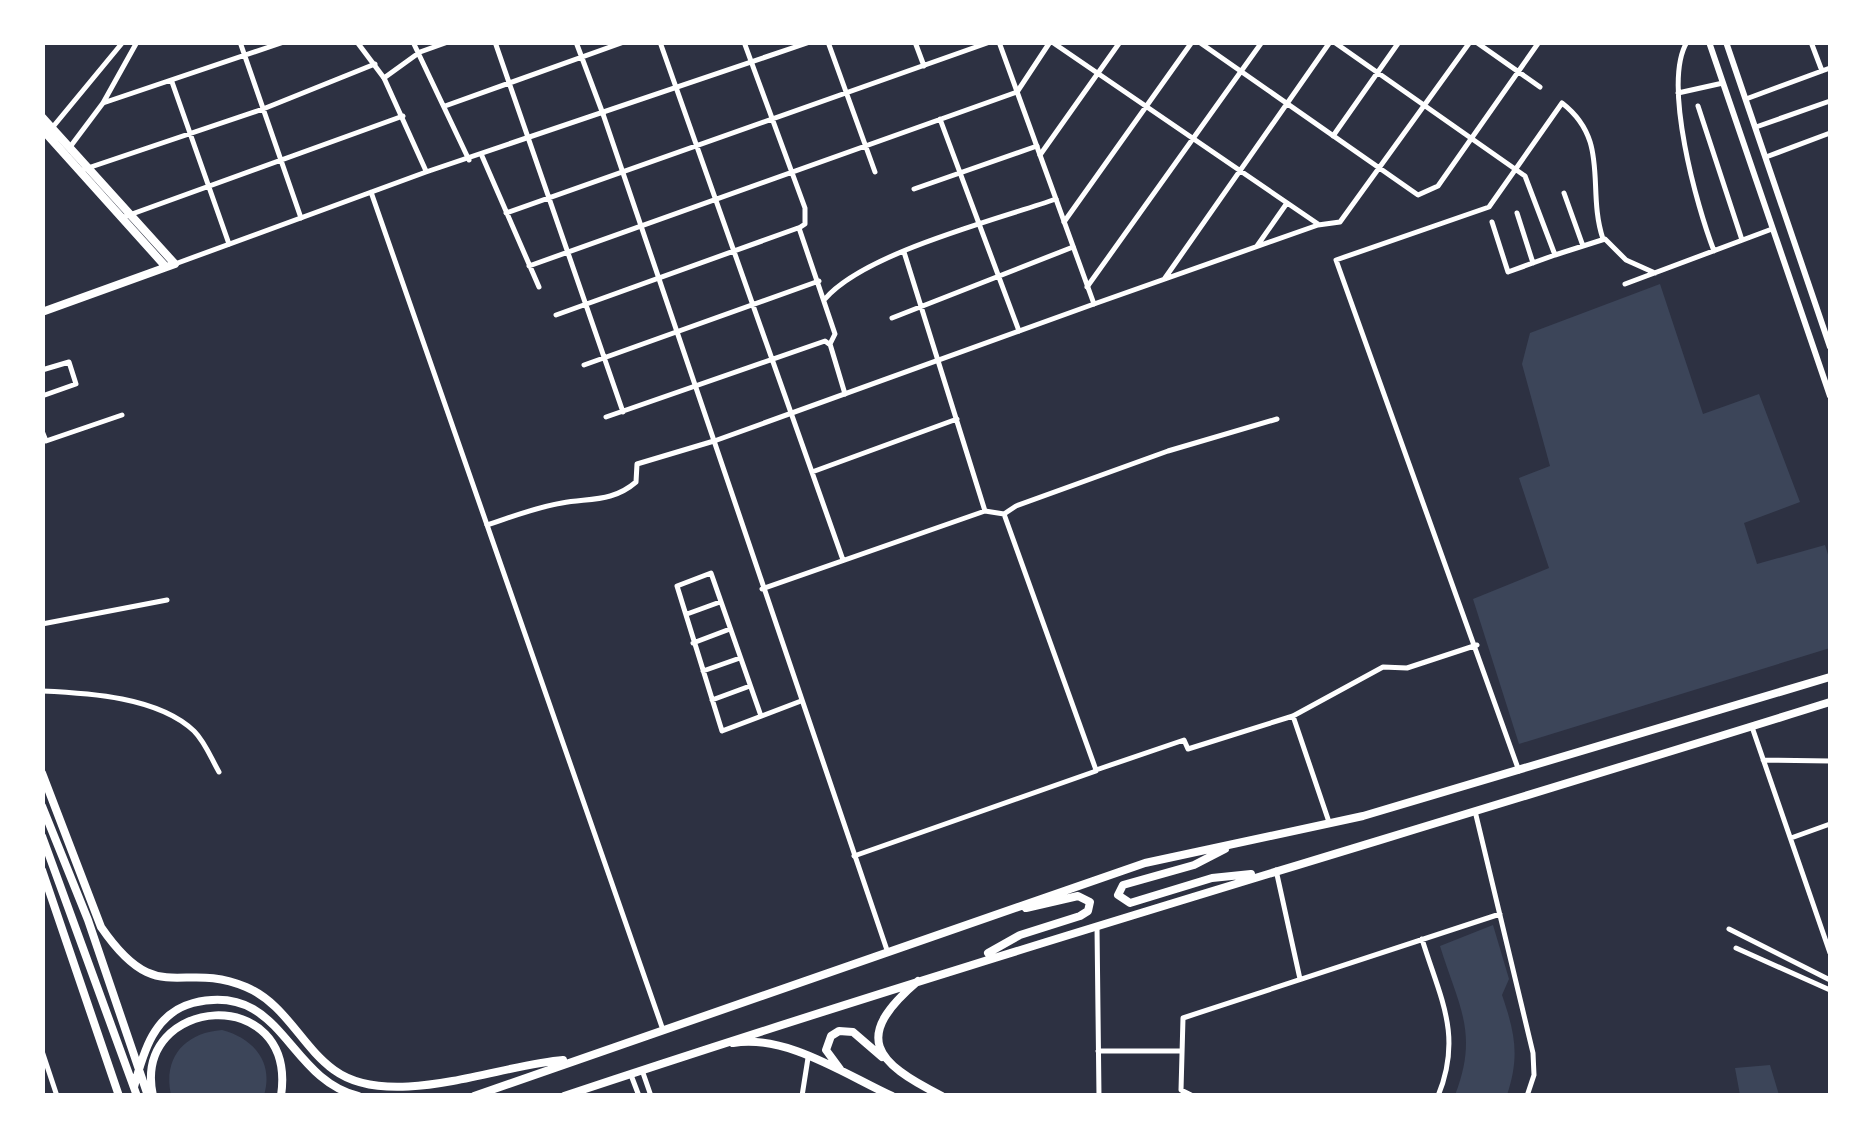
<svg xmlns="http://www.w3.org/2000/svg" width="1873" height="1138" font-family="Rubik,sans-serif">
  <rect width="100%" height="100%" fill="#2d3142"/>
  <path fill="#3c4559" d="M1660,284L1703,414L1759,394L1800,502L1744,523L1757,564L1825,545L1830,561V648L1519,744L1473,599L1549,568L1519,478L1550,466L1522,364L1530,333Z
    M1493,925L1509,979L1502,995C1515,1033 1520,1056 1507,1095H1455C1479,1033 1459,1007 1440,946Z
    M222,1030C253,1038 274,1062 264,1095H171C163,1058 184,1033 222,1030Z
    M1770,1065L1779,1095H1740L1735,1068Z"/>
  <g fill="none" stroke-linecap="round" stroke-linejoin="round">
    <path stroke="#fff" stroke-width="5" d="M240,42L301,218
      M413,42L469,160
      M495,42L623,412
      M576,42L603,114
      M660,42L843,560
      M744,42L805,208V224L799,228L835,334L830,344L845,394
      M828,42L875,172
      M915,42L924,66
      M1052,42L1318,224
      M1199,42L1418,195L1438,186L1539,42
      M1334,42L1525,176L1555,255L1605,239L1626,260L1655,273
      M1476,42L1540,87
      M1687,42C1662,83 1697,207 1714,251
      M1811,42L1822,71
      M384,78L420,52L448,42
      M172,82L229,244
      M1678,93L1723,83
      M1746,99L1830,68
      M103,103L284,42
      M445,106L624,42
      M1698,106L1742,240
      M940,119L1019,331
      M1756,127L1830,101
      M52,128L123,42
      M1333,136L1399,42
      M70,147L103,103L137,42
      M1040,155L1120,42
      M482,156L539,287
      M1766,157L1830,133
      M79,171L263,109L375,64
      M914,189L1037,146
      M1564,193L1583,246
      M506,213L990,42
      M1517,213L1533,263
      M121,218L403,116
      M1064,222L1192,42
      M1492,222L1508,272L1555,255
      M1257,246L1287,203
      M904,252L985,511
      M529,266L1017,92L1050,42
      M1165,278L1330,42
      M1625,284L1772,229
      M1087,287L1262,42
      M825,299C864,253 996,220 1056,199
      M1094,304L1318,225L1340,222L1470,42
      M556,315L798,228
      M892,318L1073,247
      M584,365L819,281
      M42,370L69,362L76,384L42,396
      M606,417L825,341L829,344
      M1277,419L1168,451L1016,506L1004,514L1096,770L1184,740L1188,749L1293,716L1383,667L1407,668L1477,645
      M42,431L46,441L122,415
      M812,472L957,419
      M487,525C511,517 537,507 562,503C590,498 613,502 636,482L637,464L714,441
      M762,589L985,511L1004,514
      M687,614L720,602
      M42,624L167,600
      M693,643L730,629
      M703,671L740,658
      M42,691C89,693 158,697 194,731C205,742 211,758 219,772
      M712,700L750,686
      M761,716L711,573L677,586L722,731L801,701
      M1293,716L1329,822
      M1752,727L1830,953
      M1763,760L1830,761
      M1519,771L1336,260L1489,207L1562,103C1611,141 1586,188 1603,239
      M1475,811L1533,1053L1534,1075L1527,1096
      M1791,838L1830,824
      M854,856L1096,771
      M1276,870L1300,979
      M1097,927L1099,1096
      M1729,929L1830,980
      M1422,939C1440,998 1463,1035 1438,1096
      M1736,948L1830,990
      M42,1051L57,1096
      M1098,1051H1182
      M802,1096L808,1058
      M1193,1096L1181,1090L1183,1018L1500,914"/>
    <path stroke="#fff" stroke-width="5" d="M357,42L384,78L426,171
      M603,114L888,953
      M371,192L663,1030
      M175,264L426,172L810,42
      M717,440L1094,304L999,42
      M642,1070L651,1096
      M631,1075L639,1096"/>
    <path stroke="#fff" stroke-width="6" d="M1709,42L1830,396
      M1726,42L1830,347"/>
    <path stroke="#fff" stroke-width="8" d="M42,117L175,264L42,312
      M42,129L166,267
      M42,773L101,927C158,1010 180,959 246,987C286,1004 301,1046 334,1070C390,1111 498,1065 563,1060
      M42,806L88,920L148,1096
      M42,836L137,1096
      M1225,849L1194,865L1123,885L1118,895L1130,903L1212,878L1251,874
      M42,870L119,1096
      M988,953L1020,935L1080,916L1088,911L1090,902L1078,896L1026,908
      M918,981C852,1037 874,1062 942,1096
      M733,1043C786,1034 844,1074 892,1096
      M840,1069L826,1050L831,1036L839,1031L853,1032L882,1057
      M134,1087C143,1053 154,1013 193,1003C283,981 286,1078 358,1096
      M153,1096C131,995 298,982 281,1096
      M474,1096L1145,863L1363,816L1830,677
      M564,1096C984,956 1408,834 1830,702"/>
  </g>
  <rect width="1873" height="1138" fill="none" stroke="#ffffff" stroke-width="90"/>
</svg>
